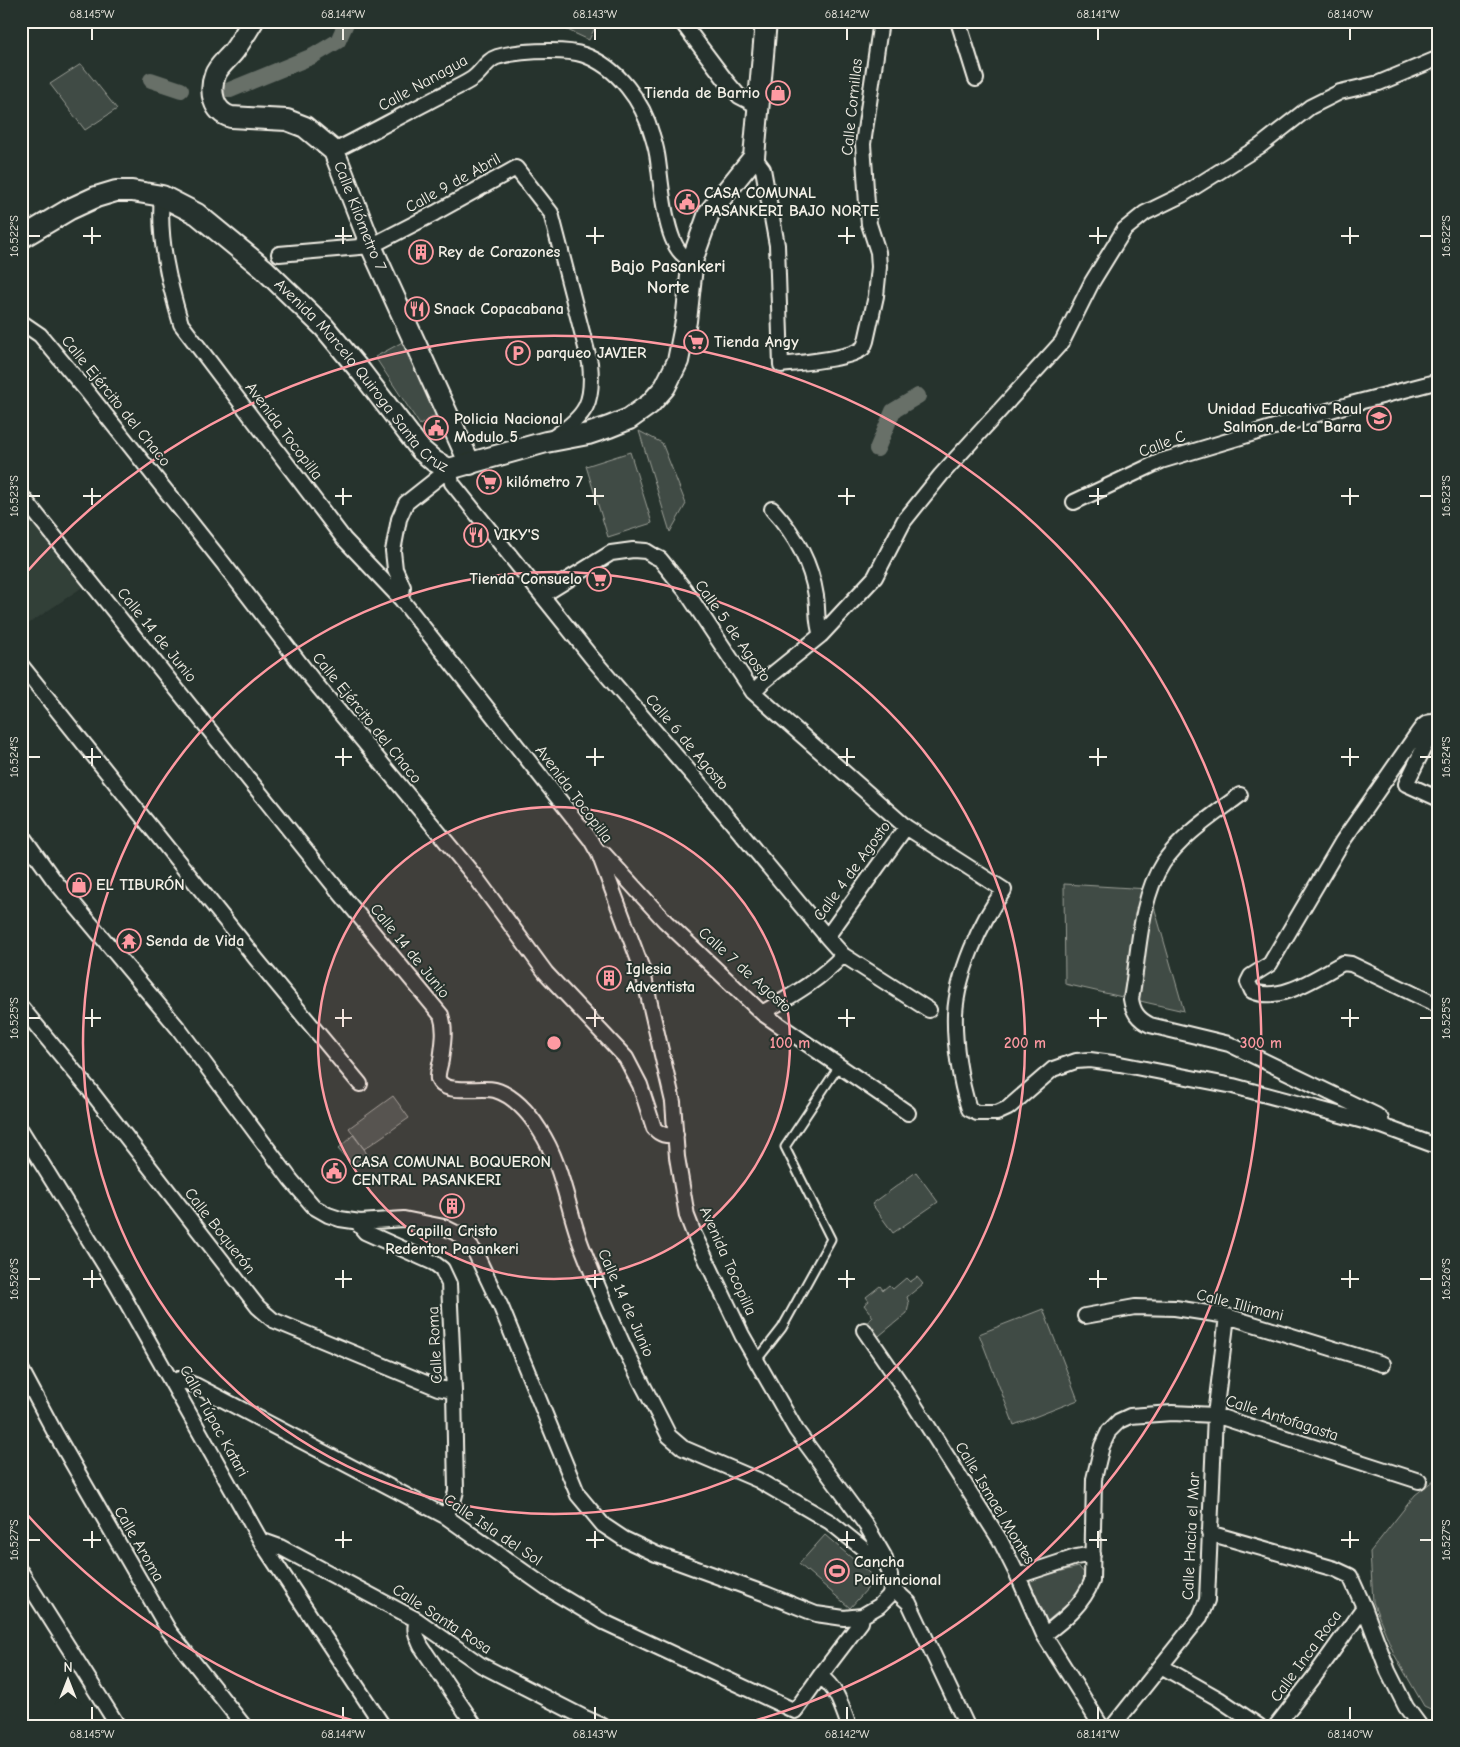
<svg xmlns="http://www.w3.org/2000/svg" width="1460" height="1747" font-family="'Comic Neue',sans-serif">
  <rect width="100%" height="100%" fill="#26332d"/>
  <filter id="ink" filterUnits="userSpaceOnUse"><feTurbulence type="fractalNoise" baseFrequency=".02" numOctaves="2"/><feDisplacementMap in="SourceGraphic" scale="10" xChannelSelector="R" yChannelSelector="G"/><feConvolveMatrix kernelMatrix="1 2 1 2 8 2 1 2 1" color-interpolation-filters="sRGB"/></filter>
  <g filter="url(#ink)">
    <path fill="#333f39" d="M21,508L84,586L21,629Z"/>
    <path fill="#414b45" stroke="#9a9e96" d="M548,21H598L589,40Z
      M81,64L117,109L85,130L50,84Z
      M419,333L452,404L420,425L375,357Z
      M639,431L662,443L686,504L670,532Z
      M630,452L652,523L608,537L586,466Z
      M1064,884L1149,889L1184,1011L1065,984Z
      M393,1096L409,1118L364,1149L368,1156L355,1168L338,1149L353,1135L364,1149L349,1128Z
      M916,1172L938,1202L893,1233L872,1204Z
      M917,1277L923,1284L907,1297L909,1303L907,1313L874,1340L863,1326L873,1317L864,1305L869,1301L866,1297L880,1286L883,1290L889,1285L893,1289L906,1278L910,1282Z
      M1043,1309L1078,1400L1014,1425L979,1334Z
      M1439,1476V1713L1424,1706L1394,1654L1373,1602L1370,1552L1415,1495Z
      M825,1535L876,1579L850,1608L799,1564Z
      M1079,1567L1085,1574L1084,1590L1045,1623L1023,1580Z"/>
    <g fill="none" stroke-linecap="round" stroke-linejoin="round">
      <path stroke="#676f68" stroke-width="16" d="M151,80L181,90
        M230,90L313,56L338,41L347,21
        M877,449L893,411L918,396"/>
      <g stroke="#f4f1e8" stroke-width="11">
        <path id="lane" d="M757,1360L782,1328L831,1239L785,1147L839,1066"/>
      </g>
      <g stroke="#f4f1e8" stroke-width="18">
        <path id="street" d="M681,21L727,82L739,96L758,106
          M958,21L976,79
          M334,151C366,135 397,118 428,102C442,94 458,88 472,79C481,73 487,60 497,57C514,52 533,51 550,51C561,51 573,51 584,55C618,67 643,102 652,135C654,141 656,148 657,154C661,174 664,260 693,258
          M754,157L763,169L777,245L781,365C798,363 851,359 863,348C864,347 865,344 866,341L876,296L879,267L878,252L869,224L867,204L863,144L881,21
          M279,254L371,246L435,213L516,168L551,213L590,363C594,402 587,415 554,437
          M21,322L40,335L85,389L223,563L312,679L477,879L546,973L626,1058L640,1085L654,1128C660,1135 666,1136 676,1135
          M21,495L336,888L441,1015C446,1030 443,1044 441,1060C440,1066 437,1073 438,1079C444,1096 481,1086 495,1090C513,1095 529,1113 539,1129C563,1165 567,1208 582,1247C593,1275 604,1303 617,1331C632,1367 652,1401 669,1436L683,1448L758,1480L830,1522L871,1555L878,1557L884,1556
          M1074,502L1161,461L1351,404L1439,381
          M772,509C794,533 811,563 816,596C818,609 816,622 821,635
          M543,595L611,553L633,550L646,551L654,556L660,559L685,590L753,692L906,827L1004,890C980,922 957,975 955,1014C954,1043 960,1081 969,1109L977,1113H997L1008,1108L1053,1069L1076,1061L1090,1060L1120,1064L1233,1086L1382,1126L1439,1147
          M401,599L403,587L395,569L393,551L399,519L406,503L449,469L452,483L592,658L695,778L827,937L843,955L929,1010
          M21,665L257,960L360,1084
          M753,692L764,681L821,635L875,577L904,521L941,475L1062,342L1092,282L1124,230L1145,213L1182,195L1260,146L1310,107L1340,92L1379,83L1439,58
          M1439,717L1406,784L1439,799
          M1437,723C1425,719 1421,729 1415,737L1342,842L1270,964L1251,976L1248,982L1252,991C1280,1004 1318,976 1343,963L1351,964L1439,1006
          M1240,795C1214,815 1182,835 1163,863C1139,900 1139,956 1131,999C1133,1012 1138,1019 1150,1025L1229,1044L1376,1115L1381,1119L1382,1125
          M21,834L54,880L178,1028L291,1180L314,1207L328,1215L340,1219L360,1222L404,1219L444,1227L460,1235L475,1252L501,1307L578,1495L603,1525L624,1539L656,1554L766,1594L816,1614L844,1618L862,1616L879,1606L889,1596L891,1590L890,1575L884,1556L866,1525L796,1430L742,1335L694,1234L687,1216L677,1157L673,1102L642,969L599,854L591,840L401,599L344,539L181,324C169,283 158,239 162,196
          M599,854H604L665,921L762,1013L908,1113
          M827,937L906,827
          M21,1007L93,1094L258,1307L273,1320L438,1388L454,1391
          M762,1013C791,996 820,980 843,955
          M21,1130L117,1285L262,1543L383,1726
          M360,1222V1226L365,1232L434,1263L442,1269L449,1284L454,1391L456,1491L453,1502L445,1516
          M1085,1316L1135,1307L1175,1308L1227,1316L1383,1364
          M864,1330L903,1387L1000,1540L1018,1576L1044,1635L1101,1726
          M21,1369L54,1431L169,1631L244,1726
          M174,1385L179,1379L197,1386L445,1516L547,1588L604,1622L795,1711L820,1676L861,1622L862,1616
          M1209,1533L1335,1569L1350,1576L1364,1607L1388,1671L1406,1707L1420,1726
          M262,1543L266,1542L280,1547L417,1620L481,1665L585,1718L603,1726
          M21,1572L118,1726
          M1018,1576L1076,1557L1093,1554
          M891,1590L898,1593L909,1603L967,1726
          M417,1620C413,1629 417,1637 421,1646L475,1726
          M1044,1635C1064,1620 1083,1604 1092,1581L1094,1479L1102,1446L1109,1431L1119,1421L1130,1416L1172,1413L1215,1415L1419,1481
          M1161,1666L1219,1699L1259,1726
          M820,1676C837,1688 842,1707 849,1726
          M1113,1726L1200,1617L1207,1600L1215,1415L1227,1316
          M1276,1726L1314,1677L1364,1607"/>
      </g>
      <g stroke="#f4f1e8" stroke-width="24">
        <g id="secondary">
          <path id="s1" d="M253,21C247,31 241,41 234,51C228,59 218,66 215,75C209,91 213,112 231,117L287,120L305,127L334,151L371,246L470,464"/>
          <path id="s2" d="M21,238L70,209L96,197L116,191H132L162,196L197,214L264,269L324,327L362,373L421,450L434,461L449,469L546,442L588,434L609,427L629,419L650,404L665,387L678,361L686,321L693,258L709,213L754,157L766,21"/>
        </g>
      </g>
      <use href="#lane" stroke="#26332d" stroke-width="7"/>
      <use href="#street" stroke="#26332d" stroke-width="14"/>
      <use href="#secondary" stroke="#26332d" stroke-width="20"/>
    </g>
  </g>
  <path fill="none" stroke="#f4f1e8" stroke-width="2" d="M92,28V40M343,28V40M595,28V40M847,28V40M1098,28V40M1350,28V40M92,227V244M343,227V244M595,227V244M847,227V244M1098,227V244M1350,227V244M28,236H40M83,236H101M335,236H352M586,236H604M838,236H855M1089,236H1107M1341,236H1359M1420,236H1432M92,488V505M343,488V505M595,488V505M847,488V505M1098,488V505M1350,488V505M28,496H40M83,496H101M335,496H352M586,496H604M838,496H855M1089,496H1107M1341,496H1359M1420,496H1432M92,748V766M343,748V766M595,748V766M847,748V766M1098,748V766M1350,748V766M28,757H40M83,757H101M335,757H352M586,757H604M838,757H855M1089,757H1107M1341,757H1359M1420,757H1432M92,1009V1027M343,1009V1027M595,1009V1027M847,1009V1027M1098,1009V1027M1350,1009V1027M28,1018H40M83,1018H101M335,1018H352M586,1018H604M838,1018H855M1089,1018H1107M1341,1018H1359M1420,1018H1432M92,1270V1288M343,1270V1288M595,1270V1288M847,1270V1288M1098,1270V1288M1350,1270V1288M28,1279H40M83,1279H101M335,1279H352M586,1279H604M838,1279H855M1089,1279H1107M1341,1279H1359M1420,1279H1432M92,1531V1548M343,1531V1548M595,1531V1548M847,1531V1548M1098,1531V1548M1350,1531V1548M28,1540H40M83,1540H101M335,1540H352M586,1540H604M838,1540H855M1089,1540H1107M1341,1540H1359M1420,1540H1432M92,1707V1720M343,1707V1720M595,1707V1720M847,1707V1720M1098,1707V1720M1350,1707V1720"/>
  <circle cx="554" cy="1043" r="236" fill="#ff9aa2" fill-opacity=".12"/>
  <g fill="none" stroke="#ff9aa2" stroke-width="2.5">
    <circle cx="554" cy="1043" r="236"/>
    <circle cx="554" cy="1043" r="471"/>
    <path d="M365 1724A707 707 0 0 1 24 1511M24 575A707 707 0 1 1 743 1724"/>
  </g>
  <defs>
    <g id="shop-ring" transform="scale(1.25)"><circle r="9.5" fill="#26332d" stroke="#ff9aa2" stroke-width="1.5"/><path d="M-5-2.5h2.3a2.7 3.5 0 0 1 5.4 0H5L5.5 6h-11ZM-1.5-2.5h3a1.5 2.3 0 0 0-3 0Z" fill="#ff9aa2"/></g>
    <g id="civic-ring" transform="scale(1.25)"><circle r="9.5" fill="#26332d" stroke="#ff9aa2" stroke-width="1.5"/><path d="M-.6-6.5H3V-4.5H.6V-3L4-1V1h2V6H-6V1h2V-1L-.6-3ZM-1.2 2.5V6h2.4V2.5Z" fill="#ff9aa2"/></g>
    <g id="building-ring" transform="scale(1.25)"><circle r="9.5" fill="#26332d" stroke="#ff9aa2" stroke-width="1.5"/><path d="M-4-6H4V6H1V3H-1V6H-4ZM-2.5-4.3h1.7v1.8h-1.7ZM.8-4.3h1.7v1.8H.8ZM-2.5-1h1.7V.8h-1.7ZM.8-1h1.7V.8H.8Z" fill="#ff9aa2"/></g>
    <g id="restaurant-ring" transform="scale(1.25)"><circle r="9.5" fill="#26332d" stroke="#ff9aa2" stroke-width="1.5"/><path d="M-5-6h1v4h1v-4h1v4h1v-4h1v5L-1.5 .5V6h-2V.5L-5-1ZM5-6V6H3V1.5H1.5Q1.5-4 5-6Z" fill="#ff9aa2"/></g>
    <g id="supermarket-ring" transform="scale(1.25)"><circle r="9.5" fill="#26332d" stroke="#ff9aa2" stroke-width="1.5"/><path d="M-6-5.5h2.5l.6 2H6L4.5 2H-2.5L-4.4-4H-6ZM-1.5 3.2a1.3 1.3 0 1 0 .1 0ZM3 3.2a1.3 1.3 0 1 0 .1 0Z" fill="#ff9aa2"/></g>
    <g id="parking-ring" transform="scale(1.25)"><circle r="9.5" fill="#26332d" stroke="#ff9aa2" stroke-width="1.5"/><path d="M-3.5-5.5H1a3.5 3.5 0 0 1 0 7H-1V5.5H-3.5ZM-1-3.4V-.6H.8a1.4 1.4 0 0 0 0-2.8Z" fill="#ff9aa2"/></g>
    <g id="university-ring" transform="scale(1.25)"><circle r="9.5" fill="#26332d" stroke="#ff9aa2" stroke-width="1.5"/><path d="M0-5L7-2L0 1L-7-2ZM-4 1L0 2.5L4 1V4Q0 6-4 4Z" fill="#ff9aa2"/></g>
    <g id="temple-ring" transform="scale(1.25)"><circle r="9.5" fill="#26332d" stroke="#ff9aa2" stroke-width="1.5"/><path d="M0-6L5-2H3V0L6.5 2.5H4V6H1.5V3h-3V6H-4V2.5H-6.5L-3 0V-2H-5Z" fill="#ff9aa2"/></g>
    <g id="stadium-ring" transform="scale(1.25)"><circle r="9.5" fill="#26332d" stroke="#ff9aa2" stroke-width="1.5"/><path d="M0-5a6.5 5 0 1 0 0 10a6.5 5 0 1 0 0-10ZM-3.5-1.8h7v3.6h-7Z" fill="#ff9aa2"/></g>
  </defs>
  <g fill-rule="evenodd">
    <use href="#shop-ring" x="778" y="93"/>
    <use href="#civic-ring" x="687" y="202"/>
    <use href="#building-ring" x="421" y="252"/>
    <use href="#restaurant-ring" x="417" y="309"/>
    <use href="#supermarket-ring" x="696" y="342"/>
    <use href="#parking-ring" x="518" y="353"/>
    <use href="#university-ring" x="1379" y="418"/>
    <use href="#civic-ring" x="436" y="428"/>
    <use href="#supermarket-ring" x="489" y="482"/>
    <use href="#restaurant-ring" x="476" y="535"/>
    <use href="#supermarket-ring" x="599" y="579"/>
    <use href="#shop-ring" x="79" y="885"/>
    <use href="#temple-ring" x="129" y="941"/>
    <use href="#building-ring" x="609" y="978"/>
    <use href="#civic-ring" x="334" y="1171"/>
    <use href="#building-ring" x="452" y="1206"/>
    <use href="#stadium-ring" x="837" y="1571"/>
  </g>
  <g text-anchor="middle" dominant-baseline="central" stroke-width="4" stroke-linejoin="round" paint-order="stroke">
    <g font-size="16" fill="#f4f1e8" stroke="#26332d">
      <text transform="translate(423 83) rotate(-29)">Calle Nanagua</text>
      <text transform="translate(852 107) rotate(-84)">Calle Cornillas</text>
      <text transform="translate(453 183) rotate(-29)">Calle 9 de Abril</text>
      <text stroke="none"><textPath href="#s1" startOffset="300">Calle Kilómetro 7</textPath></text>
      <text stroke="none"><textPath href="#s2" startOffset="424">Avenida Marcelo Quiroga Santa Cruz</textPath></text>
      <text transform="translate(116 401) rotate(51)">Calle Ejército del Chaco</text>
      <text transform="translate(284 431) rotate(53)">Avenida Tocopilla</text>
      <text transform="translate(1162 444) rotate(-21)">Calle C</text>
      <text transform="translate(733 631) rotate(55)">Calle 5 de Agosto</text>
      <text transform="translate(157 635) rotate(51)">Calle 14 de Junio</text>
      <text transform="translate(367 718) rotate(51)">Calle Ejército del Chaco</text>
      <text transform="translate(687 742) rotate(50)">Calle 6 de Agosto</text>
      <text transform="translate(574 794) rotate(53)">Avenida Tocopilla</text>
      <text transform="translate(852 871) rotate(-54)">Calle 4 de Agosto</text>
      <text transform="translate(410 951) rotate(51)">Calle 14 de Junio</text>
      <text transform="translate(745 970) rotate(42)">Calle 7 de Agosto</text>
      <text transform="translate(220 1231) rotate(52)">Calle Boquerón</text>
      <text transform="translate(728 1261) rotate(66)">Avenida Tocopilla</text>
      <text transform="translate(626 1303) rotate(66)">Calle 14 de Junio</text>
      <text transform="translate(1240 1305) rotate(14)">Calle Illimani</text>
      <text transform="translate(435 1345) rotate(-93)">Calle Roma</text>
      <text transform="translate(1282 1418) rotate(18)">Calle Antofagasta</text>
      <text transform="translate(214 1421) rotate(61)">Calle Túpac Katari</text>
      <text transform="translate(995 1503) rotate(59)">Calle Ismael Montes</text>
      <text transform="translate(493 1530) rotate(34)">Calle Isla del Sol</text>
      <text transform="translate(1191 1536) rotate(-87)">Calle Hacia el Mar</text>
      <text transform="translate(139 1544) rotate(60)">Calle Aroma</text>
      <text transform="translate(442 1619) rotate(33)">Calle Santa Rosa</text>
      <text transform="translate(1306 1656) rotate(-54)">Calle Inca Roca</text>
    </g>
    <g font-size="16" font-weight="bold" fill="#f4f1e8" stroke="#26332d" text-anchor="start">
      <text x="760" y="93" text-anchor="end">Tienda de Barrio</text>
      <text x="704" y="193">CASA COMUNAL<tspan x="704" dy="18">PASANKERI BAJO NORTE</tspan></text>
      <text x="438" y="252">Rey de Corazones</text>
      <text x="434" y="309">Snack Copacabana</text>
      <text x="714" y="342">Tienda Angy</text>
      <text x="536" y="353">parqueo JAVIER</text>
      <text x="1362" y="409" text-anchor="end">Unidad Educativa Raul<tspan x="1362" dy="18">Salmon de La Barra</tspan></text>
      <text x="454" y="419">Policia Nacional<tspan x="454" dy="18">Modulo 5</tspan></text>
      <text x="506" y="482">kilómetro 7</text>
      <text x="494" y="535">VIKY'S</text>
      <text x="582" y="579" text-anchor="end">Tienda Consuelo</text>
      <text x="96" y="885">EL TIBURÓN</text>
      <text x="146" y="941">Senda de Vida</text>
      <text x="626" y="969">Iglesia<tspan x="626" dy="18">Adventista</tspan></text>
      <text x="352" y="1162">CASA COMUNAL BOQUERON<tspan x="352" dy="18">CENTRAL PASANKERI</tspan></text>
      <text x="452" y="1231" text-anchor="middle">Capilla Cristo<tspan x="452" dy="18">Redentor Pasankeri</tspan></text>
      <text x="854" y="1562">Cancha<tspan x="854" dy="18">Polifuncional</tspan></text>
    </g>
    <g font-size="18" font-weight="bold" fill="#f4f1e8" stroke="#26332d">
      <text x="668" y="266">Bajo Pasankeri<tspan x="668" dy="21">Norte</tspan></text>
    </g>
  </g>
  <circle cx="554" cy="1043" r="8" fill="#ff9aa2" stroke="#26332d" stroke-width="2.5"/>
  <g font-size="15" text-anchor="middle" font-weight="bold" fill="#ff9aa2" stroke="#26332d" stroke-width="4" stroke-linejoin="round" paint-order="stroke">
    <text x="790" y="1048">100 m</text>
    <text x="1025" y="1048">200 m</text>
    <text x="1261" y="1048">300 m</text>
  </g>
  <rect width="1460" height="1747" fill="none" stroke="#26332d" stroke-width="55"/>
  <g transform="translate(68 1680)" stroke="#26332d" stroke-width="4" paint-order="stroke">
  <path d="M0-4L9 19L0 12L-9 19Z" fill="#f4f1e8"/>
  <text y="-8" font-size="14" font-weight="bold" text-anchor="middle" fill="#f4f1e8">N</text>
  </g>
  <rect x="28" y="28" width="1404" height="1692" fill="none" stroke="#f4f1e8" stroke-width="2"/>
  <g font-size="12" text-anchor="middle" fill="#f4f1e8">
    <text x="92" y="18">68.145°W</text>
    <text x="343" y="18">68.144°W</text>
    <text x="595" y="18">68.143°W</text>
    <text x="847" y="18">68.142°W</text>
    <text x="1098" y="18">68.141°W</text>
    <text x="1350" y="18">68.140°W</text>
    <text transform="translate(14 236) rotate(-90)" y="4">16.522°S</text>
    <text transform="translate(1446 236) rotate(-90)" y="4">16.522°S</text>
    <text transform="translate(14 496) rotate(-90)" y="4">16.523°S</text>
    <text transform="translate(1446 496) rotate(-90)" y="4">16.523°S</text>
    <text transform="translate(14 757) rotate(-90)" y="4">16.524°S</text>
    <text transform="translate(1446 757) rotate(-90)" y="4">16.524°S</text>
    <text transform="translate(14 1018) rotate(-90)" y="4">16.525°S</text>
    <text transform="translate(1446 1018) rotate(-90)" y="4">16.525°S</text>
    <text transform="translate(14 1279) rotate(-90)" y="4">16.526°S</text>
    <text transform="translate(1446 1279) rotate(-90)" y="4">16.526°S</text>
    <text transform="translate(14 1540) rotate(-90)" y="4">16.527°S</text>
    <text transform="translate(1446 1540) rotate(-90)" y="4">16.527°S</text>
    <text x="92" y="1738">68.145°W</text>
    <text x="343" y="1738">68.144°W</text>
    <text x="595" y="1738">68.143°W</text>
    <text x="847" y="1738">68.142°W</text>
    <text x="1098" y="1738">68.141°W</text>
    <text x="1350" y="1738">68.140°W</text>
  </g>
</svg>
